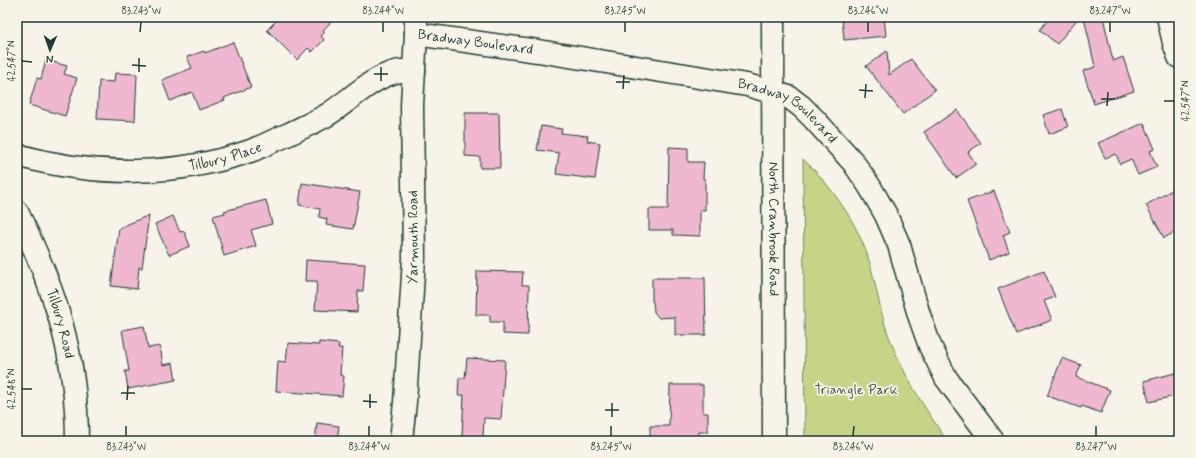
<svg xmlns="http://www.w3.org/2000/svg" width="1196" height="458" font-family="Mynerve,sans-serif">
  <rect width="100%" height="100%" fill="#f7f3e8"/>
  <filter id="ink" filterUnits="userSpaceOnUse"><feTurbulence type="fractalNoise" baseFrequency=".025" numOctaves="2"/><feDisplacementMap in="SourceGraphic" scale="8" xChannelSelector="R" yChannelSelector="G"/><feConvolveMatrix kernelMatrix="1 2 1 2 8 2 1 2 1" color-interpolation-filters="sRGB"/></filter>
  <g filter="url(#ink)">
    <path fill="#c6d487" stroke="#72885e" d="M803,159C832,187 855,219 868,257C876,282 879,309 888,334C902,373 924,407 947,441H805Z"/>
    <path fill="#efb8d0" stroke="#1f3d34" d="M280,17H336L323,30L325,32L321,36L324,40L312,52L308,48L297,60L267,30Z
      M852,17H884L886,36L844,40L842,18Z
      M1050,17H1079L1057,44L1040,30Z
      M1084,17H1103L1113,61L1123,57L1134,91L1094,104L1083,71L1095,67Z
      M233,42L251,87L224,98L225,100L199,110L192,92L170,101L162,80L192,68L187,57L204,51L205,53Z
      M887,51L889,75L911,59L935,90L903,114L866,66Z
      M46,60L67,66L64,74L77,78L65,116L29,105L37,78L41,79Z
      M115,73L137,74L135,121L97,119L99,81L114,82Z
      M1062,109L1068,127L1049,134L1043,115Z
      M957,110L981,143L968,152L976,164L956,178L924,132Z
      M465,113H499L500,168H480V157L465,156Z
      M1144,123L1155,149L1150,151L1157,167L1138,175L1131,159L1120,164L1116,154L1105,158L1098,143Z
      M541,126L562,129L561,133L588,136L587,141L600,143L595,179L556,174L559,153L537,150Z
      M669,147L688,148V162H704L703,179H705V210H700V236L673,235V230H649V209H668Z
      M302,183L360,192L353,229L326,225L327,219L319,217L320,209L299,205Z
      M1179,186V230L1164,238L1146,205Z
      M994,191L1010,232L1003,235L1009,252L989,260L967,201Z
      M266,200L272,224L251,230L256,246L224,256L213,216L225,213L224,211Z
      M149,215L142,268L139,267L137,289L111,286L119,228Z
      M173,216L180,232L184,231L190,246L169,255L155,224Z
      M306,260L365,264L363,291H358L357,312L315,310L317,281H305Z
      M477,271L523,272L522,285H529L528,335L503,334V322H490V315H476Z
      M1044,271L1055,297L1044,301L1052,320L1016,334L998,289Z
      M652,278H705L706,335H675V317L659,318L654,312L653,301H652Z
      M144,326L148,348L160,346L163,365L173,363L176,380L128,389L125,371H129L122,330Z
      M319,342L339,344L338,348H342L340,375L344,376L342,396L276,391L278,361L286,362L288,343L319,345Z
      M467,358L505,360L501,419L484,418L483,437L462,436L464,395H458L459,378H465Z
      M1062,358L1081,365L1076,377L1110,390L1101,413L1082,406L1081,408L1047,396Z
      M1179,372V395L1149,402L1144,381Z
      M670,385H703V413H708V432H699V441H650V426H669Z
      M317,423L339,426L337,441H315Z"/>
    <g fill="none" stroke-linecap="round" stroke-linejoin="round">
      <g stroke="#1f3d34" stroke-width="25">
        <g id="minor">
          <path id="s1" d="M416,17V34L538,51L747,85L789,97L802,107L814,119L853,162L870,187L886,215L899,245L919,315L930,346L946,378L993,441"/>
          <path id="s2" d="M773,17L774,441"/>
          <path d="M1168,17L1174,43L1179,57"/>
          <path id="s3" d="M17,155C94,177 177,177 253,150C265,145 277,139 289,134C301,128 315,122 327,115C348,102 372,77 396,72C401,70 408,71 414,71"/>
          <path id="s4" d="M17,212C55,288 77,356 77,441"/>
          <path id="s5" d="M401,441L405,402L414,258L412,105L416,34"/>
        </g>
      </g>
      <use href="#minor" stroke="#f7f3e8" stroke-width="22"/>
    </g>
  </g>
  <path fill="none" stroke="#1f3d34" stroke-width="1.5" d="M140,32L141,22M383,32V22M625,32V22M868,32V22M1110,32V22M22,61L32,62M132,65L146,66M139,72V58M374,74H388M381,81V67M616,82H630M623,89L624,75M859,90L873,91M865,98L866,84M1101,99H1115M1164,101H1174M1107,106L1108,92M22,389H32M121,393H135M127,400L128,386M363,401L377,402M370,408V394M605,410H619M612,417V403M126,436V426M369,436V426M611,436V426M853,436L854,426M1096,436V426"/>
  <g text-anchor="middle" dominant-baseline="central" stroke-width="3.5" stroke-linejoin="round" paint-order="stroke">
    <g font-size="14" fill="#1f3d34" stroke="#f7f3e8">
      <text stroke="none"><textPath href="#s1" startOffset="77">Bradway Boulevard</textPath></text>
      <text stroke="none"><textPath href="#s1" startOffset="401">Bradway Boulevard</textPath></text>
      <text stroke="none"><textPath href="#s3" startOffset="211">Tilbury Place</textPath></text>
      <text stroke="none"><textPath href="#s2" startOffset="212">North Cranbrook Road</textPath></text>
      <text stroke="none"><textPath href="#s5" startOffset="204">Yarmouth Road</textPath></text>
      <text stroke="none"><textPath href="#s4" startOffset="120">Tilbury Road</textPath></text>
    </g>
    <g font-size="14" fill="#405b45" stroke="#f7f3e8">
      <text x="856" y="390">Triangle Park</text>
    </g>
  </g>
  <rect width="1196" height="458" fill="none" stroke="#f7f3e8" stroke-width="44"/>
  <g transform="translate(50 50) rotate(182)" stroke="#f7f3e8" stroke-width="3" paint-order="stroke">
  <path d="M0-3L7 15L0 10L-7 15Z" fill="#1f3d34"/>
  <text y="-6" font-size="11" font-weight="bold" text-anchor="middle" fill="#1f3d34">N</text>
  </g>
  <rect x="22" y="22" width="1152" height="414" fill="none" stroke="#1f3d34" stroke-width="1.5"/>
  <g font-size="10" text-anchor="middle" fill="#1f3d34">
    <text x="141" y="14">83.243°W</text>
    <text x="383" y="14">83.244°W</text>
    <text x="625" y="14">83.245°W</text>
    <text x="868" y="14">83.246°W</text>
    <text x="1110" y="14">83.247°W</text>
    <text transform="translate(11 61) rotate(-90)" y="4">42.547°N</text>
    <text transform="translate(1185 101) rotate(-90)" y="4">42.547°N</text>
    <text transform="translate(11 389) rotate(-90)" y="4">42.548°N</text>
    <text x="126" y="450">83.243°W</text>
    <text x="369" y="450">83.244°W</text>
    <text x="611" y="450">83.245°W</text>
    <text x="853" y="450">83.246°W</text>
    <text x="1096" y="450">83.247°W</text>
  </g>
</svg>
